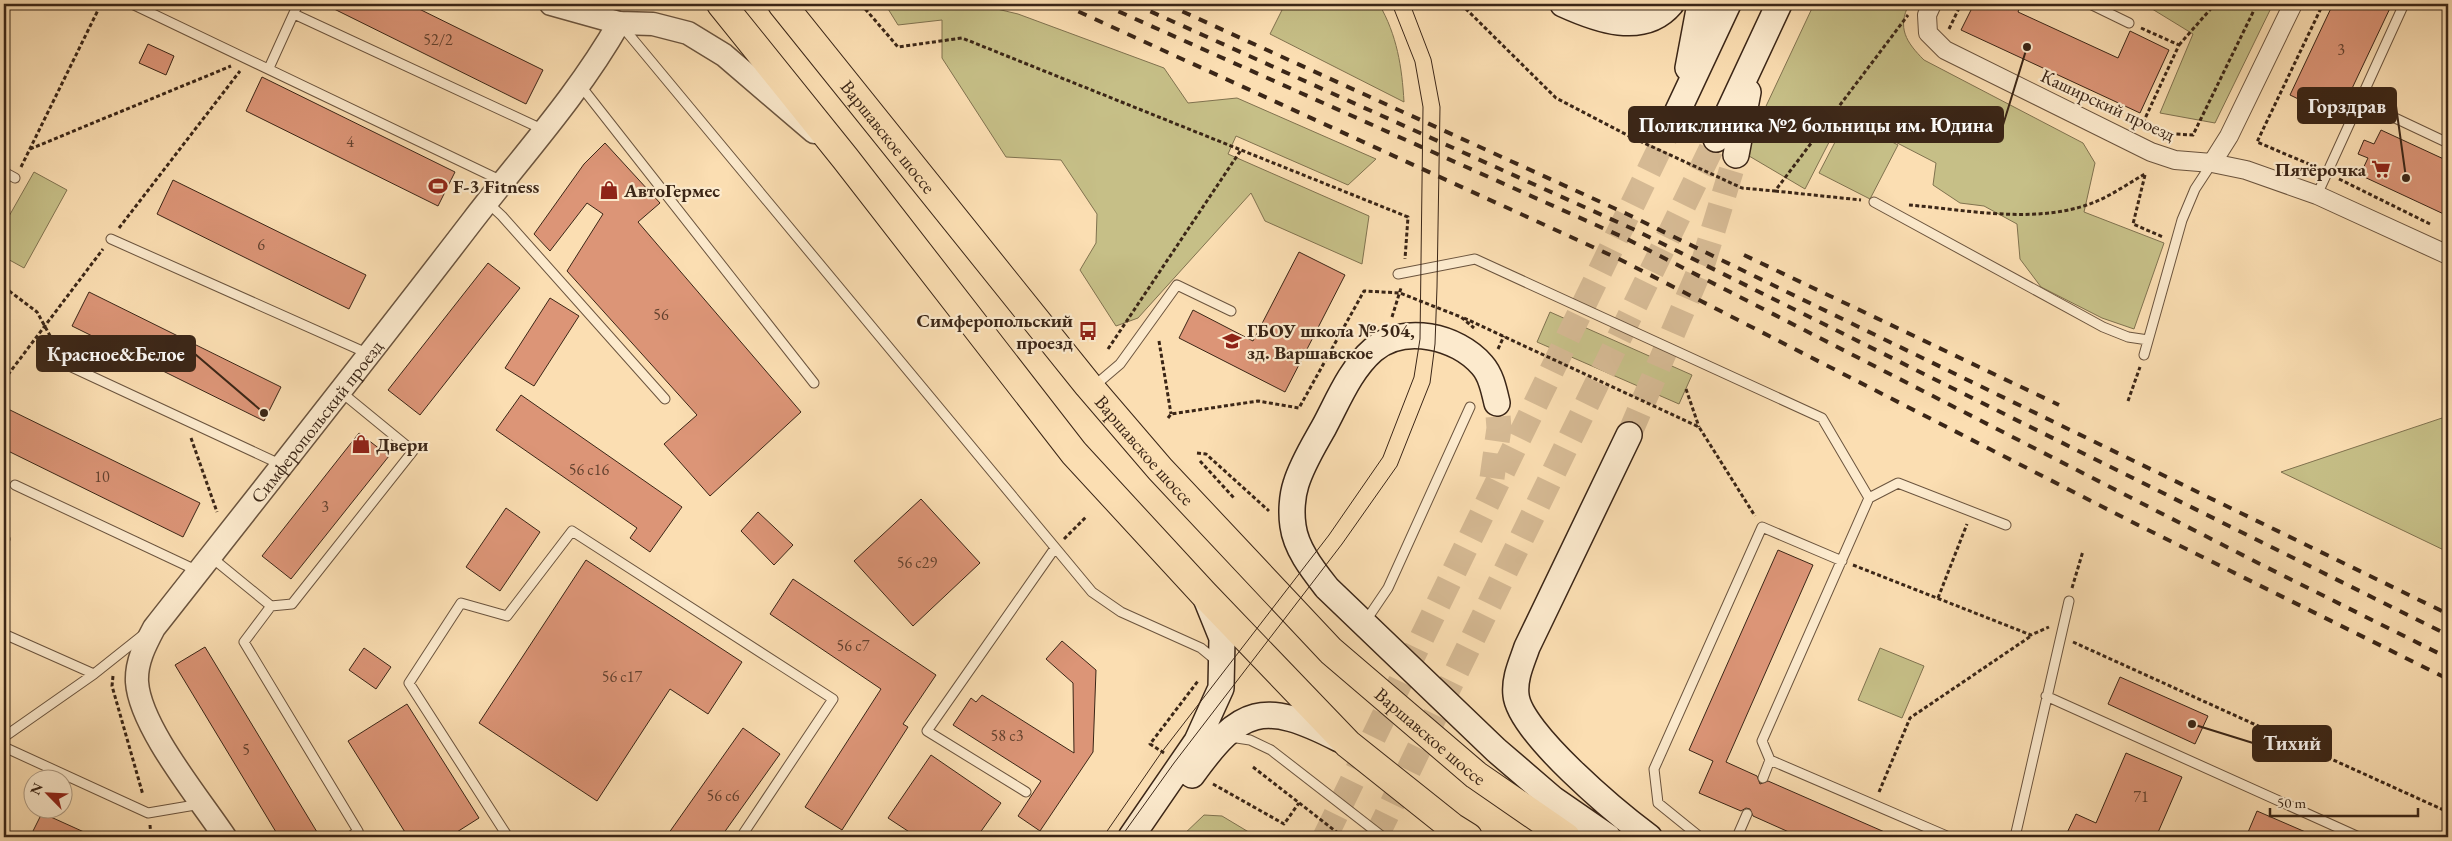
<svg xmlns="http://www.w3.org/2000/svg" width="2452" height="841" font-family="'EB Garamond',serif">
  <rect width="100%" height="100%" fill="#fbdeb2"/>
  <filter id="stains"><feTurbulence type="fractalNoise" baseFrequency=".004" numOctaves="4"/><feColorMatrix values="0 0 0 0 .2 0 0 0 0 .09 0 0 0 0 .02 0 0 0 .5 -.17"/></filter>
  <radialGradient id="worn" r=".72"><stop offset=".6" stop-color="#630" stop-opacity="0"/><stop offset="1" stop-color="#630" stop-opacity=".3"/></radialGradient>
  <path fill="#c6bf87" stroke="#80724f" d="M885,4H976L1018,14L1164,68L1188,103L1237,98L1376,159L1348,185L1236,136L1228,154L1369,216L1362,264L1265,221L1251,193L1138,318L1116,326L1080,270L1096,243L1097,214L1061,160L1006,157L942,58V20L898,25Z
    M1285,4H1379C1397,35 1402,67 1404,102L1270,34Z
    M1814,4H1909C1897,28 1906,42 1924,60L2083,143L2095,163L2084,212L2164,243L2134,329L2102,318L2041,287L2020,259L2017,224L1984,206L1960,203L1933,185L1936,163L1843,115L1805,189L1744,153Z
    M2144,4H2273L2215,123L2160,113L2193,34Z
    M1847,119L1898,145L1870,199L1819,173Z
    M34,172L67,190L24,268L4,257V225Z
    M1550,312L1692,375L1679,404L1537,342Z
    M2448,416V552L2281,472Z
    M1880,648L1924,666L1902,718L1858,700Z
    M1204,815L1222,816L1257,837H1181Z"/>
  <path fill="#dc9577" stroke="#3b2617" d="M324,4H409L543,70L526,104Z
    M1974,4H2021L2018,12L2118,58L2130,31L2169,50L2140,113L1961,30Z
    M2333,4H2392L2338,118L2290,95Z
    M148,44L174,56L166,75L139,63Z
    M262,77L455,172L438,206L246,111Z
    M2381,130L2448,161V216L2360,175L2368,158L2358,154L2364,140L2374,144Z
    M605,143L660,203L638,222L801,412L710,496L664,444L697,415L567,271L603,214L587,203L550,251L534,234L584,164Z
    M173,180L366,275L349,309L157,214Z
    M1299,252L1345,275L1285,392L1179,338L1193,310L1253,341Z
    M488,263L520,288L420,415L388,390Z
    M89,292L281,387L264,421L72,326Z
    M550,298L579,316L534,386L505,368Z
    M521,395L682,507L650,552L630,538L637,528L496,430Z
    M8,409L200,503L183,537L4,449V417Z
    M359,433L389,456L291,579L262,556Z
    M921,499L980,563L913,626L854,561Z
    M506,508L540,532L500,591L466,567Z
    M758,512L793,545L774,565L741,531Z
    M1778,550L1813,565L1726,762L1757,776L1760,784L1768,781L1896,837H1800L1753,816L1750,809L1746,808L1741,811L1699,793L1713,761L1689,750Z
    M586,560L742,662L708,714L670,689L597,801L479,723Z
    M793,579L936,675L903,724L908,727L842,830L805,807L881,689L770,614Z
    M1062,641L1096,670L1093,752L1040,831L1018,816L1041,781L953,725L971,698L976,702L982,695L1074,753L1073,683L1046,659Z
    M205,647L317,832L309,837H279L175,665Z
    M364,648L391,667L376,689L349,670Z
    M2120,677L2208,716L2195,744L2108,704Z
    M407,704L479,818L449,837H408L348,741Z
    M743,728L780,754L721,837H666Z
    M2126,753L2182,777L2156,837H2065L2076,814L2096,823Z
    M931,755L1001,803L977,837H917L888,818Z
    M2257,811L2317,837H2246Z
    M42,813L95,837H30Z"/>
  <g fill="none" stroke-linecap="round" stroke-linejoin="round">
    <path stroke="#d5b993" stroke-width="25" stroke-dasharray="25 12" stroke-linecap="butt" d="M1629,435L1704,260L1736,155
      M1492,478L1499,428L1497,403
      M1325,837L1675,117
      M1376,837L1716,139"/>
    <g stroke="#6b543e" stroke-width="11">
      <path id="service" d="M132,4L502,181
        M2090,4L2129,23
        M294,14L544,130
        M621,25L1092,592L1121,612L1201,648L1218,662
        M269,68L298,4
        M580,85L814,383
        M2376,109L2448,143
        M4,172L15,178
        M2317,195L2404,4
        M487,202L502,216L665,399
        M1874,202L2103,327L2128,337L2148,340
        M111,239L369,354
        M1398,274L1475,259L1822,418L1869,498
        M2144,355L2182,220L2195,189L2212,163
        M65,364L282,465
        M1093,387L1120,364L1177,285L1231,311
        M341,392L413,451L292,604L271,606L244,642L358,831L350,837
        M15,485L198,571
        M4,542L5,539
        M211,557L271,606
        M1365,622L1388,588L1470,407
        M4,634L94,674
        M2046,696L2359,837
        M4,737L94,674L143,635
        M1230,737L1250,740L1271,750L1383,837
        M4,747L148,813L201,804
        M1770,760L1762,741L1869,498L1898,483L2006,525
        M1763,778L1770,760L1949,837
        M1026,792L927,731L1055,548
        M508,837L409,683L461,603L507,616L572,531L833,699L741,837
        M1700,837L1658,803L1654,769L1762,527L1842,561
        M1737,837L1747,814
        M2015,837L2069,601"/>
    </g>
    <g stroke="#6b543e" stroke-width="20">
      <path id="minor" d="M1932,4L1927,15L1928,33L1945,50L2151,152L2175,160L2212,163L2246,170L2317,195L2448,255
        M2212,163L2229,136L2293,4"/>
    </g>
    <g stroke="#6b543e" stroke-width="25">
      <g id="tertiary">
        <path d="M551,4L619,23L653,24L688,33L724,55L814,132"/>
        <path id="s1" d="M225,837C199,798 140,727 137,682C136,662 145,645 154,628C261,492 368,357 473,220C523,155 578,95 619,23"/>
      </g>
    </g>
    <g stroke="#3b2617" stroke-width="28">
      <path id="secondary" d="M1563,4C1596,19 1643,37 1671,4
        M1688,68L1700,4
        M1675,117L1728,4
        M1716,139L1779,4
        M1736,155L1748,92
        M1497,403C1494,390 1491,375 1482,365C1457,336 1404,324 1373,350C1350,370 1338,401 1324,427C1314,445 1302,464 1296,484C1292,496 1291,513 1293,526C1296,549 1313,570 1327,588L1496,750L1553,799L1608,837
        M1629,435L1527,647C1522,662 1514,678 1516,695C1519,732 1618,814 1649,837
        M1192,775C1241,707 1263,700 1339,739
        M1131,837L1197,741L1221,688L1222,638L1205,596"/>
    </g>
    <g stroke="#3b2617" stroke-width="30">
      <g id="primary">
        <path d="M721,4L845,158L1074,453L1204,594L1348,744L1452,827L1468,837"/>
        <path id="s2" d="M782,4L1088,385L1160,469L1331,651L1476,775L1566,837"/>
      </g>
    </g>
    <path stroke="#3b2617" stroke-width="3" stroke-dasharray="4 2.5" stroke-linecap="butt" d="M861,4L898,47L962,38L1408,217L1405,259
      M1461,4L1556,98L1631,137L1742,188L1775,191L1908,15
      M843,5L844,4
      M2141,28L2179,45L2142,125
      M1949,29L1961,4
      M2179,45L2215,4
      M2157,133L2193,135L2257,4
      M30,149L231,66
      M21,167L101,4
      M2316,167L2257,142L2323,4
      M2145,175L2133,224L2163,237
      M2339,179L2430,224
      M1775,191L1861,200
      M4,201L9,191
      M1909,205C1969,210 2038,225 2095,202C2112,195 2129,183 2145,174
      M119,228L240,71
      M4,287L37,312L59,352
      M1392,317L1401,288
      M1464,318L1699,427L1755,516
      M1159,341L1171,414
      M1108,349L1241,150
      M1498,349L1504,336
      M4,380L103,249
      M1686,389L1699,427
      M2128,401L2140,367
      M1168,418L1171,414L1258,401L1299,408L1364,291L1400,293L1461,317L1474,328
      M191,438L217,512
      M1197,453L1206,454L1269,511
      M1200,461L1234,498
      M1064,539L1087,516
      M1853,565L2031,635L2049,627
      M2072,588L2083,551
      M1938,598L1967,524
      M2073,642L2448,812
      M113,676L112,686L143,795
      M1164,753L1150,744L1198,681
      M1253,767L1343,837
      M1213,784L1284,824L1299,803
      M1879,792L1910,718L2031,636
      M150,825L151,837"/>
    <use href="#service" stroke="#fceacd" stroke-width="9"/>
    <use href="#minor" stroke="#fceacd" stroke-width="18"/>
    <use href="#tertiary" stroke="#fceacd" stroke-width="22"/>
    <use href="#secondary" stroke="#fceacd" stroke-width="25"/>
    <use href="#primary" stroke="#fbdeb2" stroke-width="28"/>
    <path stroke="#3b2617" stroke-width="1" d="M1103,837L1161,753L1329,535L1383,457L1414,377L1420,339L1423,107L1415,62L1392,4
      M1121,837L1174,763L1342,544L1397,466L1430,383L1435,344L1437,287L1440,107L1431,59L1410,4"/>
    <path stroke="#3b2617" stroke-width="4" stroke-dasharray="9 9" stroke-linecap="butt" d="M1062,4L1619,259L2138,525L2448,679
      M1102,4L1625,238L2260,564L2448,658
      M1134,4L1633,229L2448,635
      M1166,4L1627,214L2448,614
      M1744,255L2059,405"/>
  </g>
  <defs>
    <g id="supermarket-bare" transform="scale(1.5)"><path d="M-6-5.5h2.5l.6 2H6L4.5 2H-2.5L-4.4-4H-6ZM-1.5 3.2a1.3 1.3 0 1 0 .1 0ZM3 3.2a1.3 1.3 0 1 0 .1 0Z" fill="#8f2418" stroke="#fceacd" stroke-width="2.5" paint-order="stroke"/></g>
    <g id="stadium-bare" transform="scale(1.5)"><path d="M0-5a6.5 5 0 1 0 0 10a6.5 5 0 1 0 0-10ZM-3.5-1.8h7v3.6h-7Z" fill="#8f2418" stroke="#fceacd" stroke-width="2.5" paint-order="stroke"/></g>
    <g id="shop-bare" transform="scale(1.5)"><path d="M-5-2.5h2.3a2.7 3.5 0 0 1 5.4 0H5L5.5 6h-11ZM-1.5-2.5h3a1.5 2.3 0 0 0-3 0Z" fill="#8f2418" stroke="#fceacd" stroke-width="2.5" paint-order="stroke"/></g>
    <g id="bus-bare" transform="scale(1.5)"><path d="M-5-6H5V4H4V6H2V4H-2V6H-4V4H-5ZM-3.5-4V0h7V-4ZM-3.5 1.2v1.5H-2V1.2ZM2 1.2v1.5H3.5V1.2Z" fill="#8f2418" stroke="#fceacd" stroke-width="2.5" paint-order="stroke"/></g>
    <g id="school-bare" transform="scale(1.5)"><path d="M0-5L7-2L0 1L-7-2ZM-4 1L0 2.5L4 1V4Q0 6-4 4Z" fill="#8f2418" stroke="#fceacd" stroke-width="2.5" paint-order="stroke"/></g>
  </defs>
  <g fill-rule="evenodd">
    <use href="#supermarket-bare" x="2381" y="169"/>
    <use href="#stadium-bare" x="438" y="186"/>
    <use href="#shop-bare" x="609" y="190"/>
    <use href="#bus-bare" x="1088" y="331"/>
    <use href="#school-bare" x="1232" y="341"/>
    <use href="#shop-bare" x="361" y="444"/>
  </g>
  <g text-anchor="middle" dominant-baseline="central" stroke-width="4.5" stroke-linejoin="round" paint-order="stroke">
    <g font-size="16" fill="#63422f">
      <text x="438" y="39">52/2</text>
      <text x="2341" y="49">3</text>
      <text x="350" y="141">4</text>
      <text x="261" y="244">6</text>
      <text x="661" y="314">56</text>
      <text x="589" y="469">56 с16</text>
      <text x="102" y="476">10</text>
      <text x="325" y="506">3</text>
      <text x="917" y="562">56 с29</text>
      <text x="853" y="645">56 с7</text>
      <text x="622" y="676">56 с17</text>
      <text x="1007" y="735">58 с3</text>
      <text x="246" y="749">5</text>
      <text x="723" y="795">56 с6</text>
      <text x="2141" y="796">71</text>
    </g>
    <g font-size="19" fill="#3b2617" stroke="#fceacd">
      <text transform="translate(2108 105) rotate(25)">Каширский проезд</text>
      <text stroke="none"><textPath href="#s2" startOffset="170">Варшавское шоссе</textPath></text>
      <text stroke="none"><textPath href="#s1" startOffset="500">Симферопольский проезд</textPath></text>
      <text stroke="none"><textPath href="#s2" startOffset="575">Варшавское шоссе</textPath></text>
      <text stroke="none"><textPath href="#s2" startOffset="980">Варшавское шоссе</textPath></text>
    </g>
    <g font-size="19" font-weight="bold" fill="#3b2617" stroke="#fceacd" text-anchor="start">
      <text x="2366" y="169" text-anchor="end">Пятёрочка</text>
      <text x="453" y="186">F-3 Fitness</text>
      <text x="624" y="190">АвтоГермес</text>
      <text x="1073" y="320" text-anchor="end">Симферопольский<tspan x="1073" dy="22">проезд</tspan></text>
      <text x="1247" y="330">ГБОУ школа № 504,<tspan x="1247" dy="22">зд. Варшавское</tspan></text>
      <text x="376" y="444">Двери</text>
    </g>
  </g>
  <path fill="none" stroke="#3b2617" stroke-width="2" d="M2406 178L2396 106M2027 47L2003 125M264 413L195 354M2192 724L2253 743"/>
  <g fill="#3b2617" stroke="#fceacd" stroke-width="2">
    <circle cx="2406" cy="178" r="5"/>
    <circle cx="2027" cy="47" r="5"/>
    <circle cx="264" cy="413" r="5"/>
    <circle cx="2192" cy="724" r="5"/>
  </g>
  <g fill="#3b2617" stroke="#3b2617" stroke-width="2">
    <rect x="2298" y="88" width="98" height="35" rx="5"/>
    <rect x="1629" y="107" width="374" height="35" rx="5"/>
    <rect x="37" y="336" width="158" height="35" rx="5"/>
    <rect x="2253" y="726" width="78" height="35" rx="5"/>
  </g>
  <g font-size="20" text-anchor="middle" font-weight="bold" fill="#fff">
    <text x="2347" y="113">Горздрав</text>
    <text x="1816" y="132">Поликлиника №2 больницы им. Юдина</text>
    <text x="116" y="361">Красное&amp;Белое</text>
    <text x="2292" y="750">Тихий</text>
  </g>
  <rect width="2452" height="841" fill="none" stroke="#fbdeb2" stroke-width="20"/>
  <rect x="5" y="5" width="2442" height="831" fill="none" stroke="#3b2617" stroke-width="2.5"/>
  <rect x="10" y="10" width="2432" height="821" fill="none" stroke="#3b2617"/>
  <g transform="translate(48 794) rotate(294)"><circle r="24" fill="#fceacd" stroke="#af9c84"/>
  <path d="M0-4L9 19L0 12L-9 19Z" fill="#8f2418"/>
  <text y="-8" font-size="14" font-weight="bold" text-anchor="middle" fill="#3b2617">N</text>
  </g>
  <path d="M2270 808v8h148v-8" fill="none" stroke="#3b2617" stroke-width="2.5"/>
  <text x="2277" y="808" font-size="15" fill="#3b2617" stroke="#fceacd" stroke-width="4" paint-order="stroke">50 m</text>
  <rect width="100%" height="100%" filter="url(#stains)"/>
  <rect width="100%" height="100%" fill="url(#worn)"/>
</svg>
